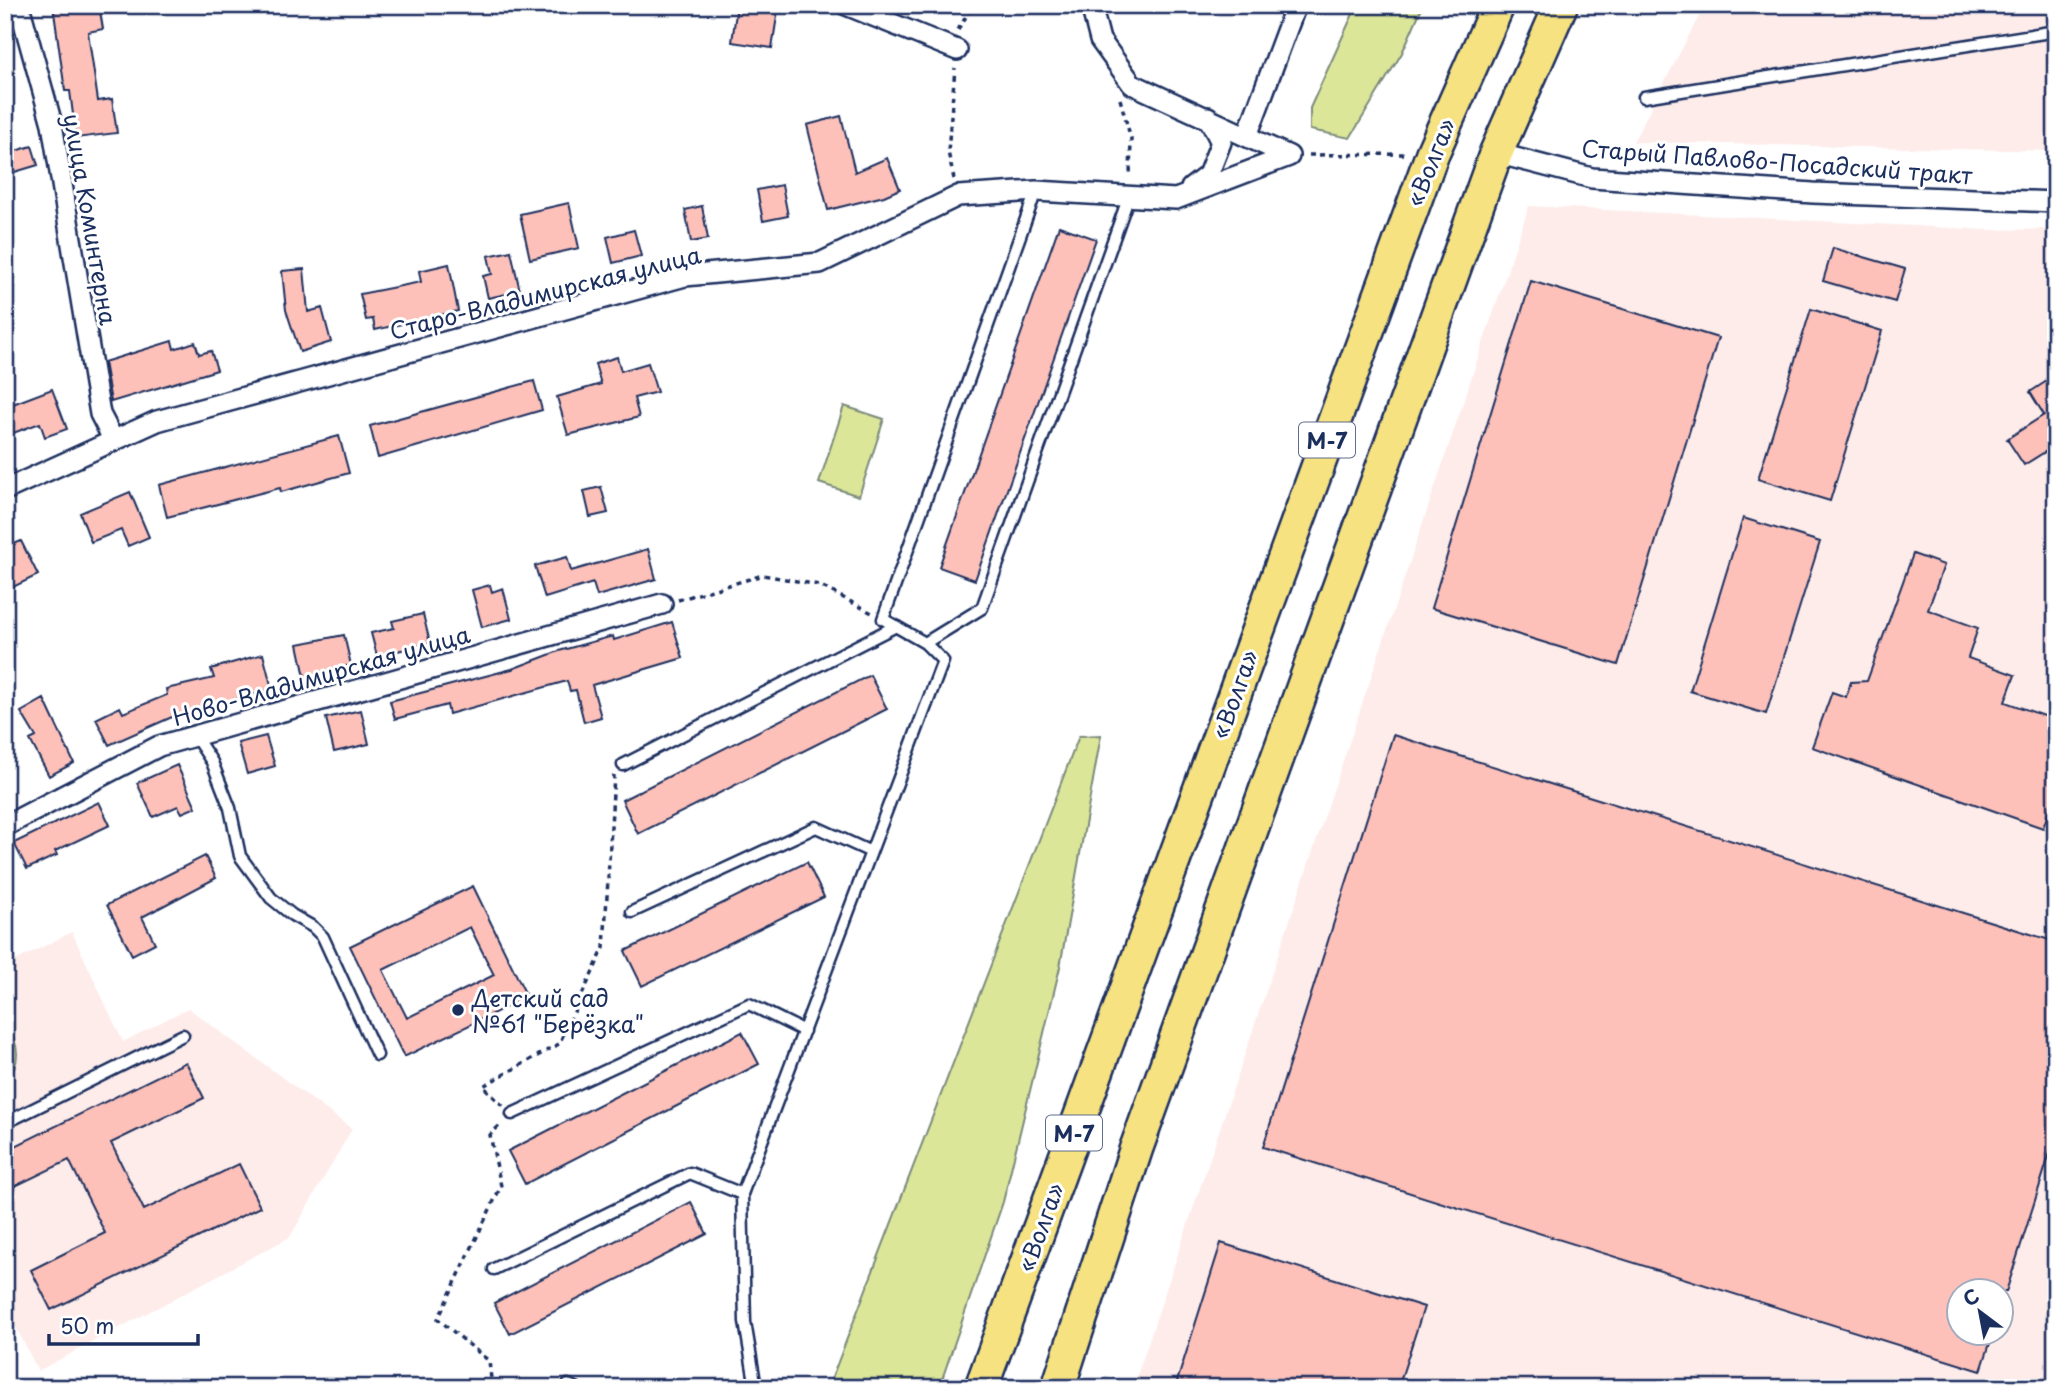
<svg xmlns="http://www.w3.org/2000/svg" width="2061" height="1393" font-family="'Playpen Sans',sans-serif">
  <rect width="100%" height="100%" fill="#fff"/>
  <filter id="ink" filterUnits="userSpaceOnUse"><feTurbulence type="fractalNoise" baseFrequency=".0143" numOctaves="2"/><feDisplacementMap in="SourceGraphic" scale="14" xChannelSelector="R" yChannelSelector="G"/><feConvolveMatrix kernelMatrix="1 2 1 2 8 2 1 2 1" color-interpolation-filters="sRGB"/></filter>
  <g filter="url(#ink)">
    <path fill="#feecea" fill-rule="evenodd" d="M1705,5H2056V151L1633,142Z
      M1529,206L1990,230L2056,229V1388H1133ZM1960,1292H2002V1334H1960Z
      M72,932L123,1042L188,1008L352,1129L290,1237L38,1371L13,1321L5,1325V966Z"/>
    <path fill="#dbe699" stroke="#7b8a7c" stroke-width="2" d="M1357,5H1423L1402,53L1350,138L1310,130V108Z
      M844,406L884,419L859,496L819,483Z
      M1101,735L1060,967L1003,1202L939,1388H828L1079,736Z
      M5,1024C20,1043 22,1064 5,1082Z"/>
    <path fill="#fdc1b9" stroke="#1b2f5e" stroke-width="2" fill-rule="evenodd" d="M53,5H99L103,29L88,32L98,101L112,99L117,133L76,138L70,91H65Z
      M737,5L778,10L772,48L732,42Z
      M841,116L855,172L887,158L900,189L884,196L828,210L807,125Z
      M32,146L38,165L5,175V154Z
      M782,185L788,216L763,221L757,190Z
      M569,203L579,248L530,259L520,214Z
      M702,206L708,239L691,242L685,210Z
      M1059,226L1096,239L975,580L939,567Z
      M634,230L641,256L613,263L607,237Z
      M1833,248L1905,269L1895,302L1823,281Z
      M511,251L520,291L488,298L483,276L492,274L488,256Z
      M449,264L458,311L375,330L373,319L366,320L360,294L421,282L419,271Z
      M304,269L308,312L322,308L331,342L300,352L286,310L282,271Z
      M1531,281L1718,338L1618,665L1431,608Z
      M1811,309L1882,331L1830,501L1758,479Z
      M172,341L174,349L195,342L199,354L211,351L217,370L111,402L104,362Z
      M617,357L621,371L648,363L657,392L634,398L639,417L568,435L557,397L601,384L595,364Z
      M2056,375V445L2024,465L2007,439L2044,415L2030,392Z
      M534,381L542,410L378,458L370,426Z
      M52,389L67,429L45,437L40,423L5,436V407Z
      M339,436L349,473L281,492L280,488L167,517L159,485Z
      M601,487L608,513L590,517L584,491Z
      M130,492L149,537L128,546L121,530L91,542L80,513Z
      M1743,518L1820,542L1766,714L1690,691Z
      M21,541L38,575L13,587L5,571V548Z
      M648,549L656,579L597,596L593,583L545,598L535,566L567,557L571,571Z
      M1913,554L1944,565L1928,610L1978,628L1968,658L2015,675L2005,702L2056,720V735L2051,748L2056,749V791L2043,828L1812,747L1832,692L1846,697L1851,682L1867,681Z
      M490,585L492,592L503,588L511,619L482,627L472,590Z
      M423,614L430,643L377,656L371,633L394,628L392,621Z
      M672,622L683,658L592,685L601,717L584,722L576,690L570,691L567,681L449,714L447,705L395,719L390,701L512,669L559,651L613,636L614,640Z
      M344,635L351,665L305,677L298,644Z
      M263,654L272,689L172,717L109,745L96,719L120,707L123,713L167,695L166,689L214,678L211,669Z
      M870,675L887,709L638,834L622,800Z
      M44,699L74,763L49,776L30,740L36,737L21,712Z
      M361,710L369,744L334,752L326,718Z
      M1393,735L2056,942V1134L2006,1292H1959V1334H1993L1981,1371L1263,1147Z
      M266,736L275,766L247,774L238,743Z
      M177,765L196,807L182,813L178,806L153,817L137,783Z
      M99,802L110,825L55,851L57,855L27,869L14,843Z
      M205,856L216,878L142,917L155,943L132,955L107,905Z
      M807,862L824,897L642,986L625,951Z
      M473,886L527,997L404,1057L350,946ZM470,927L494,975L407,1018L383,970Z
      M742,1032L759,1064L525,1184L508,1151Z
      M186,1062L204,1098L111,1143L144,1210L239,1164L260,1207L51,1310L31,1270L105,1233L69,1160L5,1191V1151Z
      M691,1202L707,1234L510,1334L494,1303Z
      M1221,1243L1424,1307L1398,1388H1175Z"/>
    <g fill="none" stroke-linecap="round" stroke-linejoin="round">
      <g stroke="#1b2f5e" stroke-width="15">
        <path id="service" d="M1644,97L2056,31
          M925,643L982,608L1129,196
          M195,736L212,762L230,808L240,856L271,898L292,915L313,927L323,937L377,1055
          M623,765L896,626
          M632,912L816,827L871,852
          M512,1114L749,1004L804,1031
          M5,1123L183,1035
          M494,1269L690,1173L742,1194
          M567,1388L568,1385L576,1388
          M756,1388L745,1322L742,1194L943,661L925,643L883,619L1036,191"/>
      </g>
      <g stroke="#1b2f5e" stroke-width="24">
        <path id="minor" d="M19,5L52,124L100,414L114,441
          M846,5L957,50
          M1091,5L1100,40L1132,84L1289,156
          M1247,136L1296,5
          M1496,153L1592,178L1813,193L2056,202
          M1191,188L1208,175L1221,142L1208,117
          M5,490L157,421L685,276L820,263L958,196L1036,191L1176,199L1289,156
          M5,826L159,746L662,604"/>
      </g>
      <g stroke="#1b2f5e" stroke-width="37">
        <path id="trunk" d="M981,1388L1432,154L1498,5
          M1058,1388L1136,1149L1496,153L1561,5"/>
      </g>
      <path stroke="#1b2f5e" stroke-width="3.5" stroke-dasharray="5 5" stroke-linecap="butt" d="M958,30L973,5
        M1120,99L1131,139L1130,177
        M1309,155L1406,154
        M954,179L948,152L955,68
        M678,600L763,575L819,585L872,613
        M503,1106L483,1086L559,1044L604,948L614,775
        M492,1388L489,1361L438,1319L501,1186L490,1135L502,1123"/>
      <use href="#service" stroke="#fff" stroke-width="10"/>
      <use href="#minor" stroke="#fff" stroke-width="19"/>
      <use href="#trunk" stroke="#f7e281" stroke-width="32"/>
    </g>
  </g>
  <circle fill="#1b2f5e" stroke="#fff" stroke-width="2.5" cx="458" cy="1010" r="7"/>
  <g text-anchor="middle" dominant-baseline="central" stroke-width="6" stroke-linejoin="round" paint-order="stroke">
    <g fill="#fff" stroke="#5f6d8e" stroke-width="2">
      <rect x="1299" y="422.5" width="56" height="35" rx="5"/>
      <rect x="1046" y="1115.5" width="56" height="35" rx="5"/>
    </g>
    <g font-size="21" font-weight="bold" fill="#1b2f5e">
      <text x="1327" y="440">М-7</text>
      <text x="1074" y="1133">М-7</text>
    </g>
    <g font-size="23" fill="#1b2f5e" stroke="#fff">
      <text transform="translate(1777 161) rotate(4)">Старый Павлово-Посадский тракт</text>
      <text transform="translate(1430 162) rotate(-68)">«Волга»</text>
      <text transform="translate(91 219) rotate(80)">улица Коминтерна</text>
      <text transform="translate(545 292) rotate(-14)">Старо-Владимирская улица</text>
      <text transform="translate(321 675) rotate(-16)">Ново-Владимирская улица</text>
      <text transform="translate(1234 694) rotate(-70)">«Волга»</text>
      <text transform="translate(1040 1227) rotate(-70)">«Волга»</text>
    </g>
    <g font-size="23" fill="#1b2f5e" stroke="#fff" text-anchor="start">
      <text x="472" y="997">Детский сад<tspan x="472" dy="26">№61 "Берёзка"</tspan></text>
    </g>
  </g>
  <rect width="2061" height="1393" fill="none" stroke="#fff" stroke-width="28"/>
  <rect x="14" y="14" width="2033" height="1365" fill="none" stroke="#1b2f5e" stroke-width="2.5" filter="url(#ink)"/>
  <g transform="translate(1980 1312) rotate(328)"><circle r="33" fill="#ffffff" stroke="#a4acbf" stroke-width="2"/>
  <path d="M0-5L12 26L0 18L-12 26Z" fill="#1b2f5e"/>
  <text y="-10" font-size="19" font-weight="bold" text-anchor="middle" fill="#1b2f5e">С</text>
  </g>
  <path d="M49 1334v10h149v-10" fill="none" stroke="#1b2f5e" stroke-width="3.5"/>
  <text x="60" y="1334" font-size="21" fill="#1b2f5e" stroke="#ffffff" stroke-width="5" paint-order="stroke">50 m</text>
</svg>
